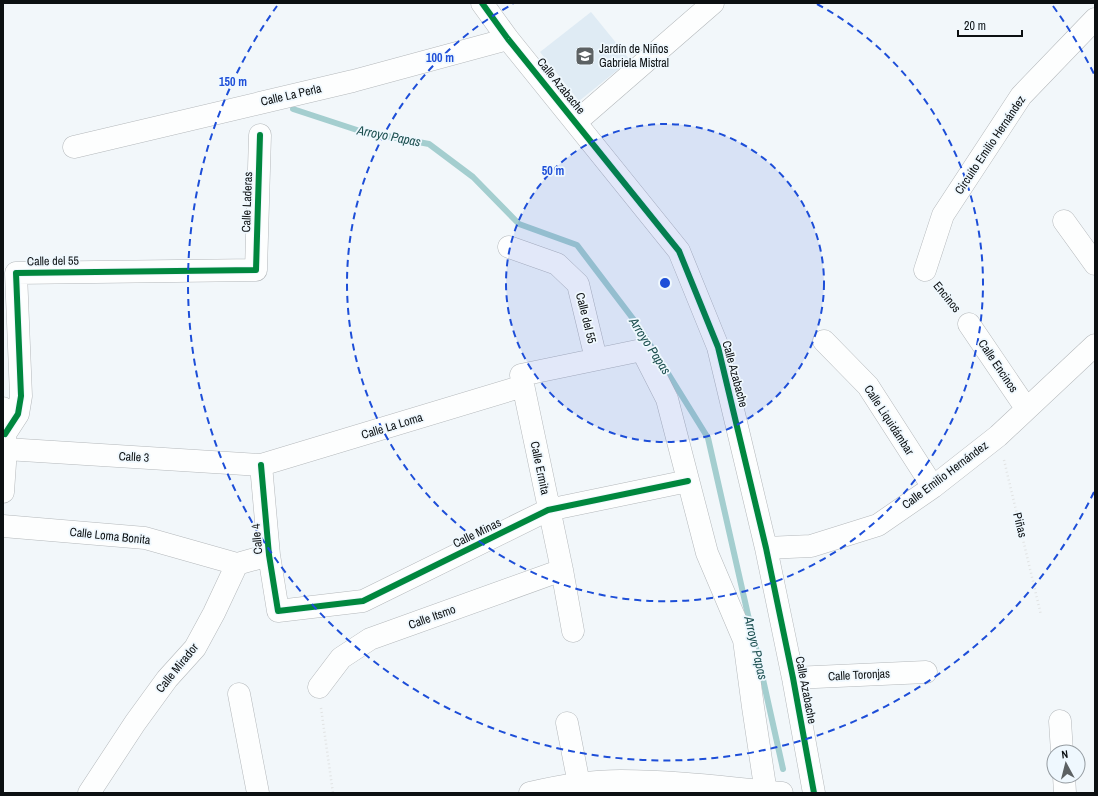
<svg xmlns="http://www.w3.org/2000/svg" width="1098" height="796" font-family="'Archivo Narrow',sans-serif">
  <rect width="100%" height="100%" fill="#f2f7fa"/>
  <path fill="#dfebf4" d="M591,12L630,60L579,101L540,52Z"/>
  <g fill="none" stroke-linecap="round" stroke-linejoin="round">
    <path stroke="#a4cecf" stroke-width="6" d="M293,109L360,131L429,144L473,177L519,224L577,245L637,324L651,346
      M656,354L708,438L753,637
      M756,648L783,769"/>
    <g stroke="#b4b8bb" stroke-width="23">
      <path id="minor" d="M482,3L508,39L679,251L718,347L766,548L793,678L814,793
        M576,122L713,3
        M74,147L353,81L508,39
        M1064,221L1095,264
        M509,247L557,264L578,284L596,359
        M925,270L943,215L1021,96L1095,19
        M969,324L1026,408
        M824,341L868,386L933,487
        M3,408L6,449L3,492
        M5,434L18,414L21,396L16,273L256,270L260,135
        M6,449L261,465L523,386
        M261,465L269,555L278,611L363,601L548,510L688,481
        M3,526L145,538L237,564
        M766,548L811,546L878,525L933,487L998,436L1095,345
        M573,631L562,570L521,375L642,350L667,399L707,553L744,640L753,707L766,793
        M793,678L926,672
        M319,687L341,658L370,639L562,570
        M239,694L258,793
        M1060,721L1062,752
        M567,723L579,784
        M1064,776L1065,793
        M89,793L135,723L167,679L195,648L214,613L237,564L269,555"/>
    </g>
    <g stroke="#b4b8bb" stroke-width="23">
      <path id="major" d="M530,793C559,786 590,781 621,781C675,781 729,788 782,793"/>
    </g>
    <path stroke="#e1e3e3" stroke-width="2.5" stroke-dasharray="1 3" stroke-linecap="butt" d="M938,286L957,308
      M1004,460L1041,615
      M321,708L333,793"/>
    <use href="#minor" stroke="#fdfefe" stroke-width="22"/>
    <use href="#major" stroke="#fdfefe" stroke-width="22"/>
    <g stroke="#eff8fe" stroke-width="8">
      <path id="cycleway" d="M482,3L508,39L679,251L718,347L766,548L793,678L814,793
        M5,434L18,414L21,396L16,273L256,270L260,135
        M261,465L269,555L278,611L363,601L548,510L688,481"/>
    </g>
    <use href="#cycleway" stroke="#00873e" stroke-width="6"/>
  </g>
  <circle cx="665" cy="283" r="159" fill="#1d4ed8" fill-opacity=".12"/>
  <g fill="none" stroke="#1d4ed8" stroke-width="2" stroke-dasharray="7 5">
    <circle cx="665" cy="283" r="159"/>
    <path d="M817 4A318 318 0 1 1 513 4"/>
    <path d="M1094 492A477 477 0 1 1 277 6M1053 6A477 477 0 0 1 1094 74"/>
  </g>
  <defs>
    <g id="school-square" transform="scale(1)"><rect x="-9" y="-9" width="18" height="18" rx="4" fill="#5c6163" stroke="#eff8fe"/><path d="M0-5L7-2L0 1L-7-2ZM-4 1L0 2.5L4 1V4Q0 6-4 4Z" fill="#fff"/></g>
  </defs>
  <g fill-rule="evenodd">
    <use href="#school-square" x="585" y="56"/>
  </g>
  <g text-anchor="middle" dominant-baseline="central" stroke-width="3.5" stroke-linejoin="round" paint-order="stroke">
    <g font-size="12" fill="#0c1012" stroke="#eff8fe" text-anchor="start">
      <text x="599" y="49">Jardín de Niños<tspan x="599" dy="14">Gabriela Mistral</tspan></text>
    </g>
    <g font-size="12" fill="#0c1012" stroke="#eff8fe">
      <text transform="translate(561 86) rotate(51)">Calle Azabache</text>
      <text transform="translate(291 95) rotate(-13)">Calle La Perla</text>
      <text transform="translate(990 145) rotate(-56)">Circuito Emilio Hernández</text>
      <text transform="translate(247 202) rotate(-88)">Calle Laderas</text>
      <text transform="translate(53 261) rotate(-1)">Calle del 55</text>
      <text transform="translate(947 297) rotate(51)">Encinos</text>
      <text transform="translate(586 318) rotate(76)">Calle del 55</text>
      <text transform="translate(998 366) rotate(56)">Calle Encinos</text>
      <text transform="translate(735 374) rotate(75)">Calle Azabache</text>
      <text transform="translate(889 420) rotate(57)">Calle Liquidámbar</text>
      <text transform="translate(392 426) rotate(-17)">Calle La Loma</text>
      <text transform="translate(134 457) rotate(3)">Calle 3</text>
      <text transform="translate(540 468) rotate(78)">Calle Ermita</text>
      <text transform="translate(945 475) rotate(-37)">Calle Emilio Hernández</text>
      <text transform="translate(1020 525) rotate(76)">Piñas</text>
      <text transform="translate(477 533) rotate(-26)">Calle Minas</text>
      <text transform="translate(110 536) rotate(6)">Calle Loma Bonita</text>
      <text transform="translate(257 539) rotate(-95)">Calle 4</text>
      <text transform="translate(432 617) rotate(-20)">Calle Itsmo</text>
      <text transform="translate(177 668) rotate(-51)">Calle Mirador</text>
      <text transform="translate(859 675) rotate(-3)">Calle Toronjas</text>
      <text transform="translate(806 690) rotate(79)">Calle Azabache</text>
    </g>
    <g font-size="13" font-style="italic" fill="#1d5050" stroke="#eff8fe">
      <text transform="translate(389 136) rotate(11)">Arroyo Papas</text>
      <text transform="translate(650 346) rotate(57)">Arroyo Papas</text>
      <text transform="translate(756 648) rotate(77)">Arroyo Papas</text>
    </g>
  </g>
  <circle cx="665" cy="283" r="6" fill="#1d4ed8" stroke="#eff8fe" stroke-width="2"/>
  <g font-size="12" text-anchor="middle" font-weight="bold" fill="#1d4ed8" stroke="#eff8fe" stroke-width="3.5" stroke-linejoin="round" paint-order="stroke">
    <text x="440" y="62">100 m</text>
    <text x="233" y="86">150 m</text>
    <text x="553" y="175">50 m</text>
  </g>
  <rect width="1098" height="796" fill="none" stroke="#0c1012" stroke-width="8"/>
  <g transform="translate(1066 764) rotate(353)"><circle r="19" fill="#eff8fe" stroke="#949ba0"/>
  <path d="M0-3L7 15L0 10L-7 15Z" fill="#5c6163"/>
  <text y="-6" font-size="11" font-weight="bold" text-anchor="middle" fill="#0c1012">N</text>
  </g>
  <path d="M958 30v6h64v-6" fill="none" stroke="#0c1012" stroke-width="2"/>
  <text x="964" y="30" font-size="12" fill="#0c1012" stroke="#eff8fe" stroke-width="3" paint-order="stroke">20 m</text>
</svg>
